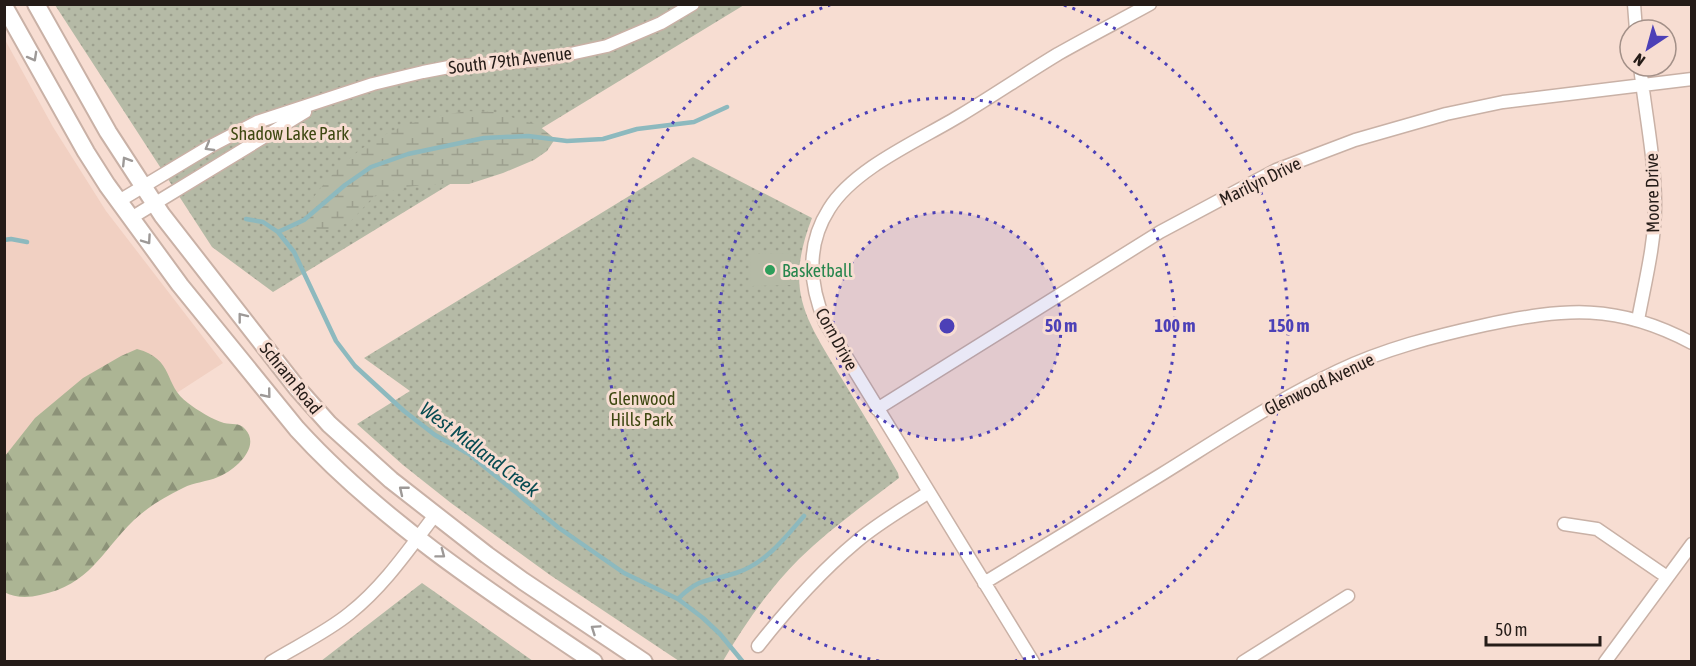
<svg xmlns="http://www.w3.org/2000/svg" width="1696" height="666" font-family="'Asap Condensed',sans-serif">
  <defs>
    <pattern id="grass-dots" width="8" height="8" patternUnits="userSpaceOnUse" patternTransform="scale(1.5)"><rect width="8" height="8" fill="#b5baa6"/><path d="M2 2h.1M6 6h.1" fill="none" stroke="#9c9f8e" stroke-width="1.8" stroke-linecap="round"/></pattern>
    <pattern id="forest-firs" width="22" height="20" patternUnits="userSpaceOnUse" patternTransform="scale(1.5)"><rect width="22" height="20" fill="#acb594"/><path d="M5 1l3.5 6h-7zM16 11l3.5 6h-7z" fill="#8c9278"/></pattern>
    <pattern id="wetland-marsh" width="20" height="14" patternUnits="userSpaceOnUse" patternTransform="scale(1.5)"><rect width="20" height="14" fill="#b5baa6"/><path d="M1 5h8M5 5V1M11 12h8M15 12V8" fill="none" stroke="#9c9f8e"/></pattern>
  </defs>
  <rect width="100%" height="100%" fill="#f7ddd2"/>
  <path fill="#f1d0c2" d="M4,38L53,127L106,211L223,363L5,504Z"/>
  <path fill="url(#grass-dots)" d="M55,5H744L273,292L212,247Z
    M693,157L812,218C784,291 805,317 842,379C861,410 880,442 898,473L899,478C865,504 830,529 799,559C769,589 744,625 723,661H679L550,575L451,503L403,465L357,424L410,391L364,358Z
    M422,583L533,661H321Z"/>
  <path fill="url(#forest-firs)" d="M137,349C175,359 163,385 188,403C197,410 213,420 224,423C232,425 239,422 245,429C262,447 234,471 218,477C207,482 194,482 183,488C165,497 149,506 134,520C101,552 90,585 40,595C28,598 15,598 4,592L5,456L35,418L83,378L121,356Z"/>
  <path fill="url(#wetland-marsh)" d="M466,111L494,112L538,125L555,139L547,151L534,160L503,173L469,184H436L405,187L374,196L351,221L331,230H303L300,217C331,168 368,135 425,119C438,115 452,114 466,111Z"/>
  <path fill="#b5baa6" d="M790,253L791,285L751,286L750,254Z"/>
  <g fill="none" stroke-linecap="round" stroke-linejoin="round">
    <path stroke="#8db9be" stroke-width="4.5" d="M246,219L263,222L278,232L294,252L336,341L355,366L404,411L435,435L469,454L559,528L624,573L678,599L703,618L720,634L743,662
      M278,232L304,220L345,185L371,167L408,154L484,138L528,136L567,141L603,139L637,129L694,122L727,107
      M4,240L11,239L27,242
      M678,599C701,576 709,582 736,573C766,563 784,539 804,516"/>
    <g stroke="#c9b1a6" stroke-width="15">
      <path id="street" d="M1634,4L1636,30
        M119,201L209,147L257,122L373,84L423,72L449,67L547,59L607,46L661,23L693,4
        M131,218L305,112
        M1638,320C1645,282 1655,244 1655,205C1655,158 1645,112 1640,66
        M877,409L1160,232L1276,170L1355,140L1446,114L1503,102L1692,79
        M1564,524L1597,529L1667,577
        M984,583C1043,547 1103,510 1162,474C1220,438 1277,400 1338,371C1384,349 1435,336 1485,325C1565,308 1617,303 1692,343
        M758,646C788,608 819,573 856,542C878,523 905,508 929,492
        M271,662C297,646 327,632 350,613C384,586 409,549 435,515
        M1033,662L825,322C809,284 806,245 829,209C854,168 920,140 961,115C994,95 1025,74 1058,54C1088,37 1119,21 1150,4
        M1243,662L1348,596
        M1605,662L1692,544"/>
    </g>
    <g stroke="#c9b1a6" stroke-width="20">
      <path id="secondary" d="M36,4L108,132L162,215L297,388L329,424L391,480L487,555L523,581L644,662
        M4,6L86,152L107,185L180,285L297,429C380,520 491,593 594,662"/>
    </g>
    <use href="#street" stroke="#fff" stroke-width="12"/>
    <use href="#secondary" stroke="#fff" stroke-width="16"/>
  </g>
  <defs><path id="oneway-chevron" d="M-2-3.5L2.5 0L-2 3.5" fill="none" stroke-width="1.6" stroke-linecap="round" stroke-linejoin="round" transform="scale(1.5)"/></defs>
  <g stroke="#9d9997">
    <use href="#oneway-chevron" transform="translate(33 57) rotate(61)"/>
    <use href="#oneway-chevron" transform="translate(209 147) rotate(150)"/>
    <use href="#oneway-chevron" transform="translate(126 161) rotate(-122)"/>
    <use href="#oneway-chevron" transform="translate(147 240) rotate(55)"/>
    <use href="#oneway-chevron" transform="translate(242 317) rotate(-128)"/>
    <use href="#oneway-chevron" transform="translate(267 394) rotate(51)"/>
    <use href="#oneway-chevron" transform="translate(403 490) rotate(-141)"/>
    <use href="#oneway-chevron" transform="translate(441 554) rotate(37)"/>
    <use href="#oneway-chevron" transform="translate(595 629) rotate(-146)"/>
  </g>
  <circle cx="947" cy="326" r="114" fill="#4c40b7" fill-opacity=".12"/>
  <g fill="none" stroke="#4c40b7" stroke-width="3" stroke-dasharray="3 6">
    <circle cx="947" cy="326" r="114"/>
    <circle cx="947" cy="326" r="228"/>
    <path d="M879 661A342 342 0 0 1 830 5M1064 5A342 342 0 0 1 1015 661"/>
  </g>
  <circle fill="#2e9e5b" stroke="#f7ddd2" stroke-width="2" cx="770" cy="270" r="6"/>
  <g text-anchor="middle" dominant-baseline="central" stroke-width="6" stroke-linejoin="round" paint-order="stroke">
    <g font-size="18" fill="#251c18" stroke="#f7ddd2">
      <text transform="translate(510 60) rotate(-7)">South 79th Avenue</text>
      <text transform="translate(1260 181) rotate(-26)">Marilyn Drive</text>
      <text transform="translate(1652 193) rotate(-91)">Moore Drive</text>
      <text transform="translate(837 339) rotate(61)">Corn Drive</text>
      <text transform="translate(291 378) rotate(51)">Schram Road</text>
      <text transform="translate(1319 384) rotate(-26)">Glenwood Avenue</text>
    </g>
    <g font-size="18" fill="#3e4811" stroke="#f7ddd2">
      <text x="290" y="133">Shadow Lake Park</text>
      <text x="642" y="398">Glenwood<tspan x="642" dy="21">Hills Park</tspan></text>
    </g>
    <g font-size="18" fill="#27864d" stroke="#f7ddd2" text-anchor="start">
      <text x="782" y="270">Basketball</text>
    </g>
    <g font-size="20" font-style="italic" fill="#064a51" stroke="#f7ddd2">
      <text transform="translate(480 449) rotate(37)">West Midland Creek</text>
    </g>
  </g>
  <circle cx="947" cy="326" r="9" fill="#4c40b7" stroke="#f7ddd2" stroke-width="3"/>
  <g font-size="18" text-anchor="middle" font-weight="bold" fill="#4c40b7" stroke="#f7ddd2" stroke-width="6" stroke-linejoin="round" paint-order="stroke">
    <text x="1061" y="332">50 m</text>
    <text x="1175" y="332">100 m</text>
    <text x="1289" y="332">150 m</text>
  </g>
  <rect width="1696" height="666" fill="none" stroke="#251c18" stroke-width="12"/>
  <g transform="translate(1648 48) rotate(216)"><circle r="28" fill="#f7ddd2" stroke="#a39088" stroke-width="1.5"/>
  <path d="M0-4.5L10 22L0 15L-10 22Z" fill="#4c40b7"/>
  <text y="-9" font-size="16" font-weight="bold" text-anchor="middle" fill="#251c18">N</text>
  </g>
  <path d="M1486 636v9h114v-9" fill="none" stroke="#251c18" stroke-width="3"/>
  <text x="1495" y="636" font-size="18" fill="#251c18" stroke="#f7ddd2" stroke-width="4.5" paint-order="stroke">50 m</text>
</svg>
